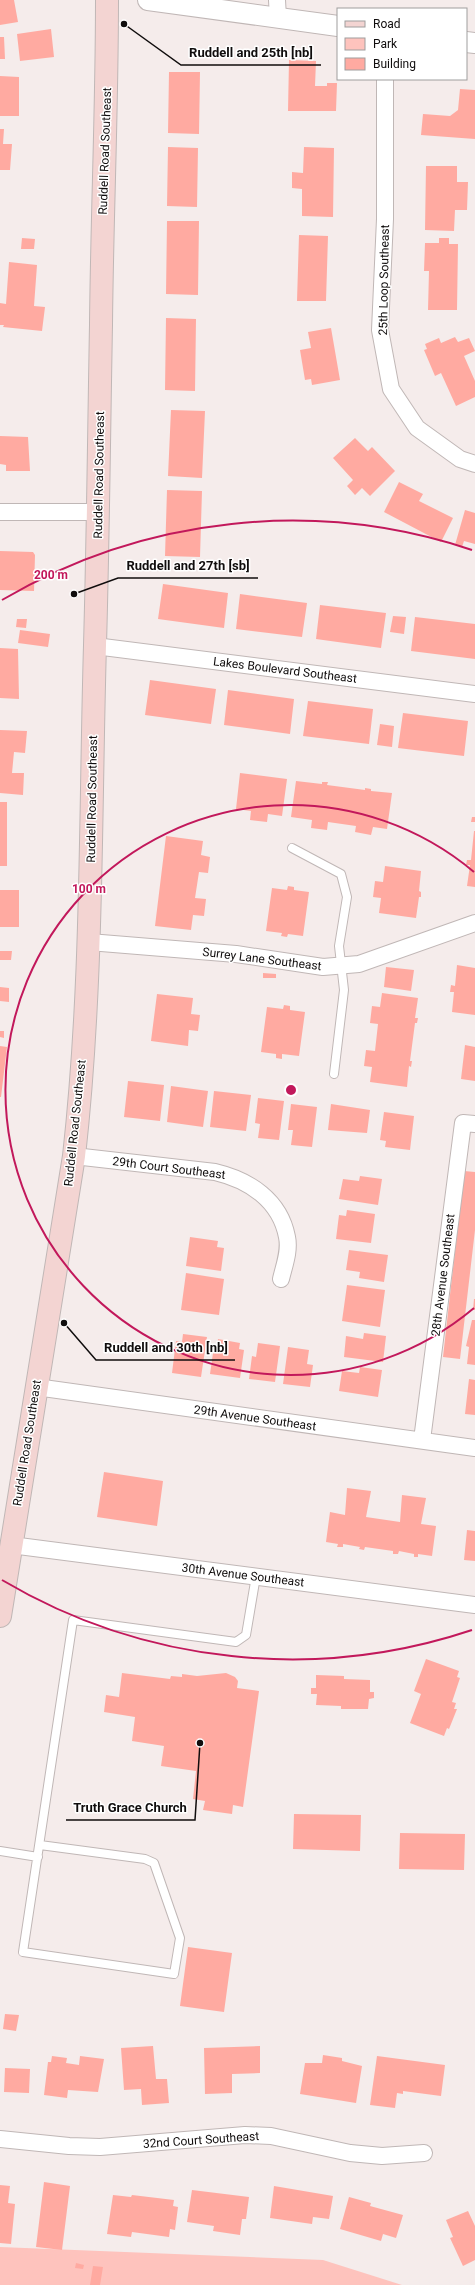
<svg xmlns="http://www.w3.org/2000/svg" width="475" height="2285" font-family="Roboto,sans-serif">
  <rect width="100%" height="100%" fill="#f5eceb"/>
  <path fill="#fec3bd" d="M0,2247L323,2260L402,2285H0Z"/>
  <path fill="#ffaaa1" d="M0,0H14L18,22L0,25Z
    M51,29L54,57L20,61L17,34Z
    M0,37H4L5,59H0Z
    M289,60L316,61L315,86H327V83H337L336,111H288Z
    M169,72H200L199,134L168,133Z
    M0,76L19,77V116H0Z
    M460,89L475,90V139L421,135L423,114L450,116L458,110Z
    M0,129H4L3,144H12L10,170H0Z
    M168,147L198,148L197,207L167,206Z
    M304,147L334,148L333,217L302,216V189L292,188V172L303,173Z
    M426,166H457V182H468L467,210H455L454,231L425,230Z
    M167,221H199L198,295L166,294Z
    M299,235L328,236L326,301H297Z
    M22,238L35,239L34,249H21Z
    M439,238H449V244H458L457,310H428L429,271H424L425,243H439Z
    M9,262L37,265L34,306L45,307L42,331L3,327L4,325H0V303L6,304Z
    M166,318L196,319L195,391L165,390Z
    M331,328L340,380L312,385L311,379L305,380L300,350L311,348L308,332Z
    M455,337L458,342L469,338L475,351L464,356L475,381V397L456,406L441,373L435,376L424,350L427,349L425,344L439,338L441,343Z
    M171,410L205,411L202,478L168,476Z
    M0,436L28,437L30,471H6V465L0,464Z
    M355,438L368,451L372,447L395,471L370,496L362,488L355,495L347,486L353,480L333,458Z
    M399,482L423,494L419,501L453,518L441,542L384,512Z
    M167,490L202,491L200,557L165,556Z
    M465,510L475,513V544L464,541L462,547L455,545Z
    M0,551L33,552L35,555L34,591L0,590Z
    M163,584L228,593L224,628L158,619Z
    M240,594L307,603L302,637L236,629Z
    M320,605L386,613L381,648L316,639Z
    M393,616L406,617L404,634L390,632Z
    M415,617L475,624V659L411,651Z
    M17,619H27L26,628L16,627Z
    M20,630L50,634L48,647L18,643Z
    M0,648L18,649L19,699L0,698Z
    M150,680L216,689L211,724L145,715Z
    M228,690L294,699L290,734L224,725Z
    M308,701L373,709L369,744L303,736Z
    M403,713L468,721L464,756L398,748Z
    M380,724L394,726L392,747L377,745Z
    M0,730L27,731L25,753L14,752L12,773H24L23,795L0,793Z
    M240,773L287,779L282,816L268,814L267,822L250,820L251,811L236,809Z
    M296,781L322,784V782H328L327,785L365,790V788L371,789V791L392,793L387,829L373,827L371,835L355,832L356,826L328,822L327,830L311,828L312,820L291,817Z
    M0,802H7V866H0Z
    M472,817H475V822H471Z
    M474,831H475V887L467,886L470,865H466L467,860H471Z
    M166,836L203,841L201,855L210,857L208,873L199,872L195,898L206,899L204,916L193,915L191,930L155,926Z
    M385,866L421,871L419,891L421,892V897H419L416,918L379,913L381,898L373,897L375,881L383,882Z
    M288,886L294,887V890L309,892L303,936L288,934L287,937L281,936L282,933L266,931L272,888L287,890Z
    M0,890H19V927H0Z
    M0,951H12L11,960H0Z
    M457,965L475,968V1015L452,1012L454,992H450L451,985L455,986Z
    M386,967L414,970L411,991L384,987Z
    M263,973L276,974V978H263Z
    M0,987L9,988V1002L0,1001Z
    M382,993L418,998L415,1018H418L417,1023H415L410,1061H412L411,1067L409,1066L407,1087L370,1082L372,1067L364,1066L366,1050L375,1051L378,1024L370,1023L372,1006L380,1007Z
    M157,994L193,998L191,1014L200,1015L198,1031L189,1030L188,1046L151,1041Z
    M284,1005L290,1006V1010L305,1012L299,1056L282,1054V1059L276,1058V1054L261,1052L267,1007L283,1009Z
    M0,1031H4V1038L0,1037Z
    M465,1045L475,1047V1081L461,1079Z
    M0,1046L7,1047L1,1097H0Z
    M128,1081L164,1085L160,1121L124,1117Z
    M171,1086L208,1091L203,1127L167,1122Z
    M214,1091L251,1095L246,1131L210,1127Z
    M258,1098L284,1101L279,1140L258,1138L260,1124L255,1123Z
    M291,1104L317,1107L312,1147L291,1145L293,1130H288Z
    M331,1104L370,1110L367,1133L328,1130Z
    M384,1112L414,1116L410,1150L385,1147L386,1141L380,1140Z
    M464,1171L475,1172V1230L460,1359L443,1357Z
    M360,1176L382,1179L378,1205L339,1199L343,1179L359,1181Z
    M347,1210L375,1214L371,1243L336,1239L339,1215L346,1216Z
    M190,1237L218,1241L217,1247L224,1248L221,1271L186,1266Z
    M349,1250L388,1255L384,1282L359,1278L360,1272L346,1270Z
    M186,1273L224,1279L219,1315L181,1310Z
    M347,1285L385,1290L380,1327L342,1321Z
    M474,1299H475V1310H473Z
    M472,1320H475V1365L467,1364L469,1347L466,1346Z
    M364,1333L386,1336L383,1362L344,1357L346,1336L363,1339Z
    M183,1334L207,1337L201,1377L172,1373L176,1341L182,1342Z
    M218,1339L240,1343L239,1349L244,1350L240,1378L210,1374L214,1346H217Z
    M258,1343L280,1346L275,1382L249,1379L252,1356L256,1357Z
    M288,1347L309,1350L307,1364L313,1365L310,1387L283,1384Z
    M360,1367L382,1370L378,1397L339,1391L342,1371L359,1373Z
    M469,1379L475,1380V1415L465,1414Z
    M104,1472L163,1481L157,1526L97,1517Z
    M347,1488L371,1491L366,1517L400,1522L402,1495L426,1498L421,1524L436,1526L432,1556L418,1554V1557H414V1554L399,1551L398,1554H393V1551L365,1547L364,1550L359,1549L360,1547L343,1544V1547H337L338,1544L326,1542L330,1512L345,1515Z
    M467,1530L475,1531V1561L464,1560Z
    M426,1659L459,1671L457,1677L460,1678L452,1702L456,1703L454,1709H457L449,1729L447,1728L444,1736L410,1723L421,1694L414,1691Z
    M122,1673L170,1679L171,1676L182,1677V1674L197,1676L226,1673L235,1677L238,1681L237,1688L259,1691L243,1807L233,1805L232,1814L203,1810L205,1801L193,1799L196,1771L161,1766L164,1746L132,1741L135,1717L104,1712L106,1695L119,1697Z
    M316,1675L344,1676V1679L370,1680V1692H374V1698L369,1699L368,1709H341V1706L316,1705L317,1694H311V1688H316Z
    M294,1814L361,1815L360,1851L293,1849Z
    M400,1833L465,1834L464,1870L399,1869Z
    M188,1947L232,1953L224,2012L180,2006Z
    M5,2014L19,2015L16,2031L3,2029Z
    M153,2046L156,2079H167L169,2103L142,2105L141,2089L124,2090L121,2048Z
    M260,2046V2073L232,2074V2093L205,2094L204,2048Z
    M323,2055L342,2058V2061L362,2066L356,2103L300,2094L305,2063H322Z
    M52,2056L67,2058L66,2063L79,2065L80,2056L104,2059L98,2092L68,2090L67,2098L44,2095L48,2062H51Z
    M377,2056L445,2065L441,2096L403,2091V2094L397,2093L395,2108L370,2105Z
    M5,2068L30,2069L29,2093L4,2092Z
    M44,2182L70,2186L62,2250L36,2247Z
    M0,2185L10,2186L8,2203L15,2204L11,2244L0,2243Z
    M274,2186L333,2196L329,2219L313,2217L312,2224L270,2218Z
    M192,2190L249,2197L246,2219H242L240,2235L213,2231L214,2226L187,2222Z
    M113,2195L131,2197L132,2195L174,2200L173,2206L178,2207L175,2230L170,2229L169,2237L132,2232L131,2237L107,2234Z
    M349,2197L371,2203L370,2206L403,2215L396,2238L383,2234L381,2241L340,2229Z
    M468,2211L475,2226V2260L463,2266L450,2238L453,2237L446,2220Z
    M76,2263L84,2265L83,2269L75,2268Z
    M93,2266L103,2267L100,2285H90Z"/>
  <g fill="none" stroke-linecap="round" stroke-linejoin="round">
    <g stroke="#c0b7b6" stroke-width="10">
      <path id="service" d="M292,848L341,874L347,897L339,946L344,990L334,1074
        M40,1845L145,1859L154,1863L180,1938L174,1974L23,1952L73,1620L236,1642L246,1635L256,1576
        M0,1851L38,1857"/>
    </g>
    <g stroke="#c0b7b6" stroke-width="18">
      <path id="minor" d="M277,0L278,18
        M385,79V219L380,330L391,389L417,428L460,459L475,464
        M0,512H99
        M95,646L475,694
        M89,942L236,954L323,967L359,964L475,923
        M74,1156L215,1172C249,1180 280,1200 287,1237C290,1251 284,1266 281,1279
        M36,1387L475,1448
        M422,1440L463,1123L475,1124
        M11,1545L475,1605
        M0,2139L69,2146L100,2147L245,2135L271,2136L350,2153L382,2156L424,2153"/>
    </g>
    <g stroke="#c0b7b6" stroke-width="22">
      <path id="tertiary" d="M148,0L338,26
        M466,42L475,43"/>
    </g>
    <g stroke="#c0b7b6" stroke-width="24">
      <path id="secondary" d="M0,1616L74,1156C93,986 90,816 95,645C98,539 99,432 101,325C102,217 107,109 107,0"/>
    </g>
    <use href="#service" stroke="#fff" stroke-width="8"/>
    <use href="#minor" stroke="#fff" stroke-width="16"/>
    <use href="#tertiary" stroke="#fff" stroke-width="20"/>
    <use href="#secondary" stroke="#f3d4d2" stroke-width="22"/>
  </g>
  <g fill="none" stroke="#c2185b" stroke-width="2">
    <path d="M474 1308A285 285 0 1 1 474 872"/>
    <path d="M472 1630A569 569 0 0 1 2 1580M2 600A569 569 0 0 1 472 550"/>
  </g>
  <g text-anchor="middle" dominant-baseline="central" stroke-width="3" stroke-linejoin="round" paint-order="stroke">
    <g font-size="12" fill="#100d0d" stroke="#fff">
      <text transform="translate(105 151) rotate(-88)">Ruddell Road Southeast</text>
      <text transform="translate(384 280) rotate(-89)">25th Loop Southeast</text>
      <text transform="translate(99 475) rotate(-89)">Ruddell Road Southeast</text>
      <text transform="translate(285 670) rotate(7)">Lakes Boulevard Southeast</text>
      <text transform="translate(92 799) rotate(-89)">Ruddell Road Southeast</text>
      <text transform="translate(262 959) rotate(7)">Surrey Lane Southeast</text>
      <text transform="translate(75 1123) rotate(-84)">Ruddell Road Southeast</text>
      <text transform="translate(169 1168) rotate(7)">29th Court Southeast</text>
      <text transform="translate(443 1275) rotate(-83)">28th Avenue Southeast</text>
      <text transform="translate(255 1418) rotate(8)">29th Avenue Southeast</text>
      <text transform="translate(27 1443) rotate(-81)">Ruddell Road Southeast</text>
      <text transform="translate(243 1575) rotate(7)">30th Avenue Southeast</text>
      <text transform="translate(201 2140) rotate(-4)">32nd Court Southeast</text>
    </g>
  </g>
  <circle cx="291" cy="1090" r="6" fill="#c2185b" stroke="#fff" stroke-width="2"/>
  <g font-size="12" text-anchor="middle" font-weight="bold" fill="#c2185b" stroke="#fff" stroke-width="3" stroke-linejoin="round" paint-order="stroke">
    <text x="51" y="579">200 m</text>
    <text x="89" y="893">100 m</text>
  </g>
  <path fill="none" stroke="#100d0d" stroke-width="1.5" d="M124 24L181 65H321M74 594L118 578H258M64 1323L96 1360H235M200 1743L195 1820H66"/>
  <g fill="#100d0d" stroke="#fff" stroke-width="1.5">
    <circle cx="124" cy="24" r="4"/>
    <circle cx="74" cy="594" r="4"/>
    <circle cx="64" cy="1323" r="4"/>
    <circle cx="200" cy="1743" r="4"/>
  </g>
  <g font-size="13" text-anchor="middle" font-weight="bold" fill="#100d0d" stroke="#fff" stroke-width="3" stroke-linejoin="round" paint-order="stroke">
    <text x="251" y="57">Ruddell and 25th [nb]</text>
    <text x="188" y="570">Ruddell and 27th [sb]</text>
    <text x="166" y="1352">Ruddell and 30th [nb]</text>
    <text x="130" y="1812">Truth Grace Church</text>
  </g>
  <rect x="337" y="8" width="130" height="72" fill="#ffffff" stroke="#9f9e9e"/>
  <rect x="345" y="21" width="20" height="6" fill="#f3d4d2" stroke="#9f9e9e"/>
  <text x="373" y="28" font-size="12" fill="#100d0d">Road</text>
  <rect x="345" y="38" width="20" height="12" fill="#fec3bd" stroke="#9f9e9e"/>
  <text x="373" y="48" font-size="12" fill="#100d0d">Park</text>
  <rect x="345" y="58" width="20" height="12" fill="#ffaaa1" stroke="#9f9e9e"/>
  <text x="373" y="68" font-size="12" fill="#100d0d">Building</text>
</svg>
